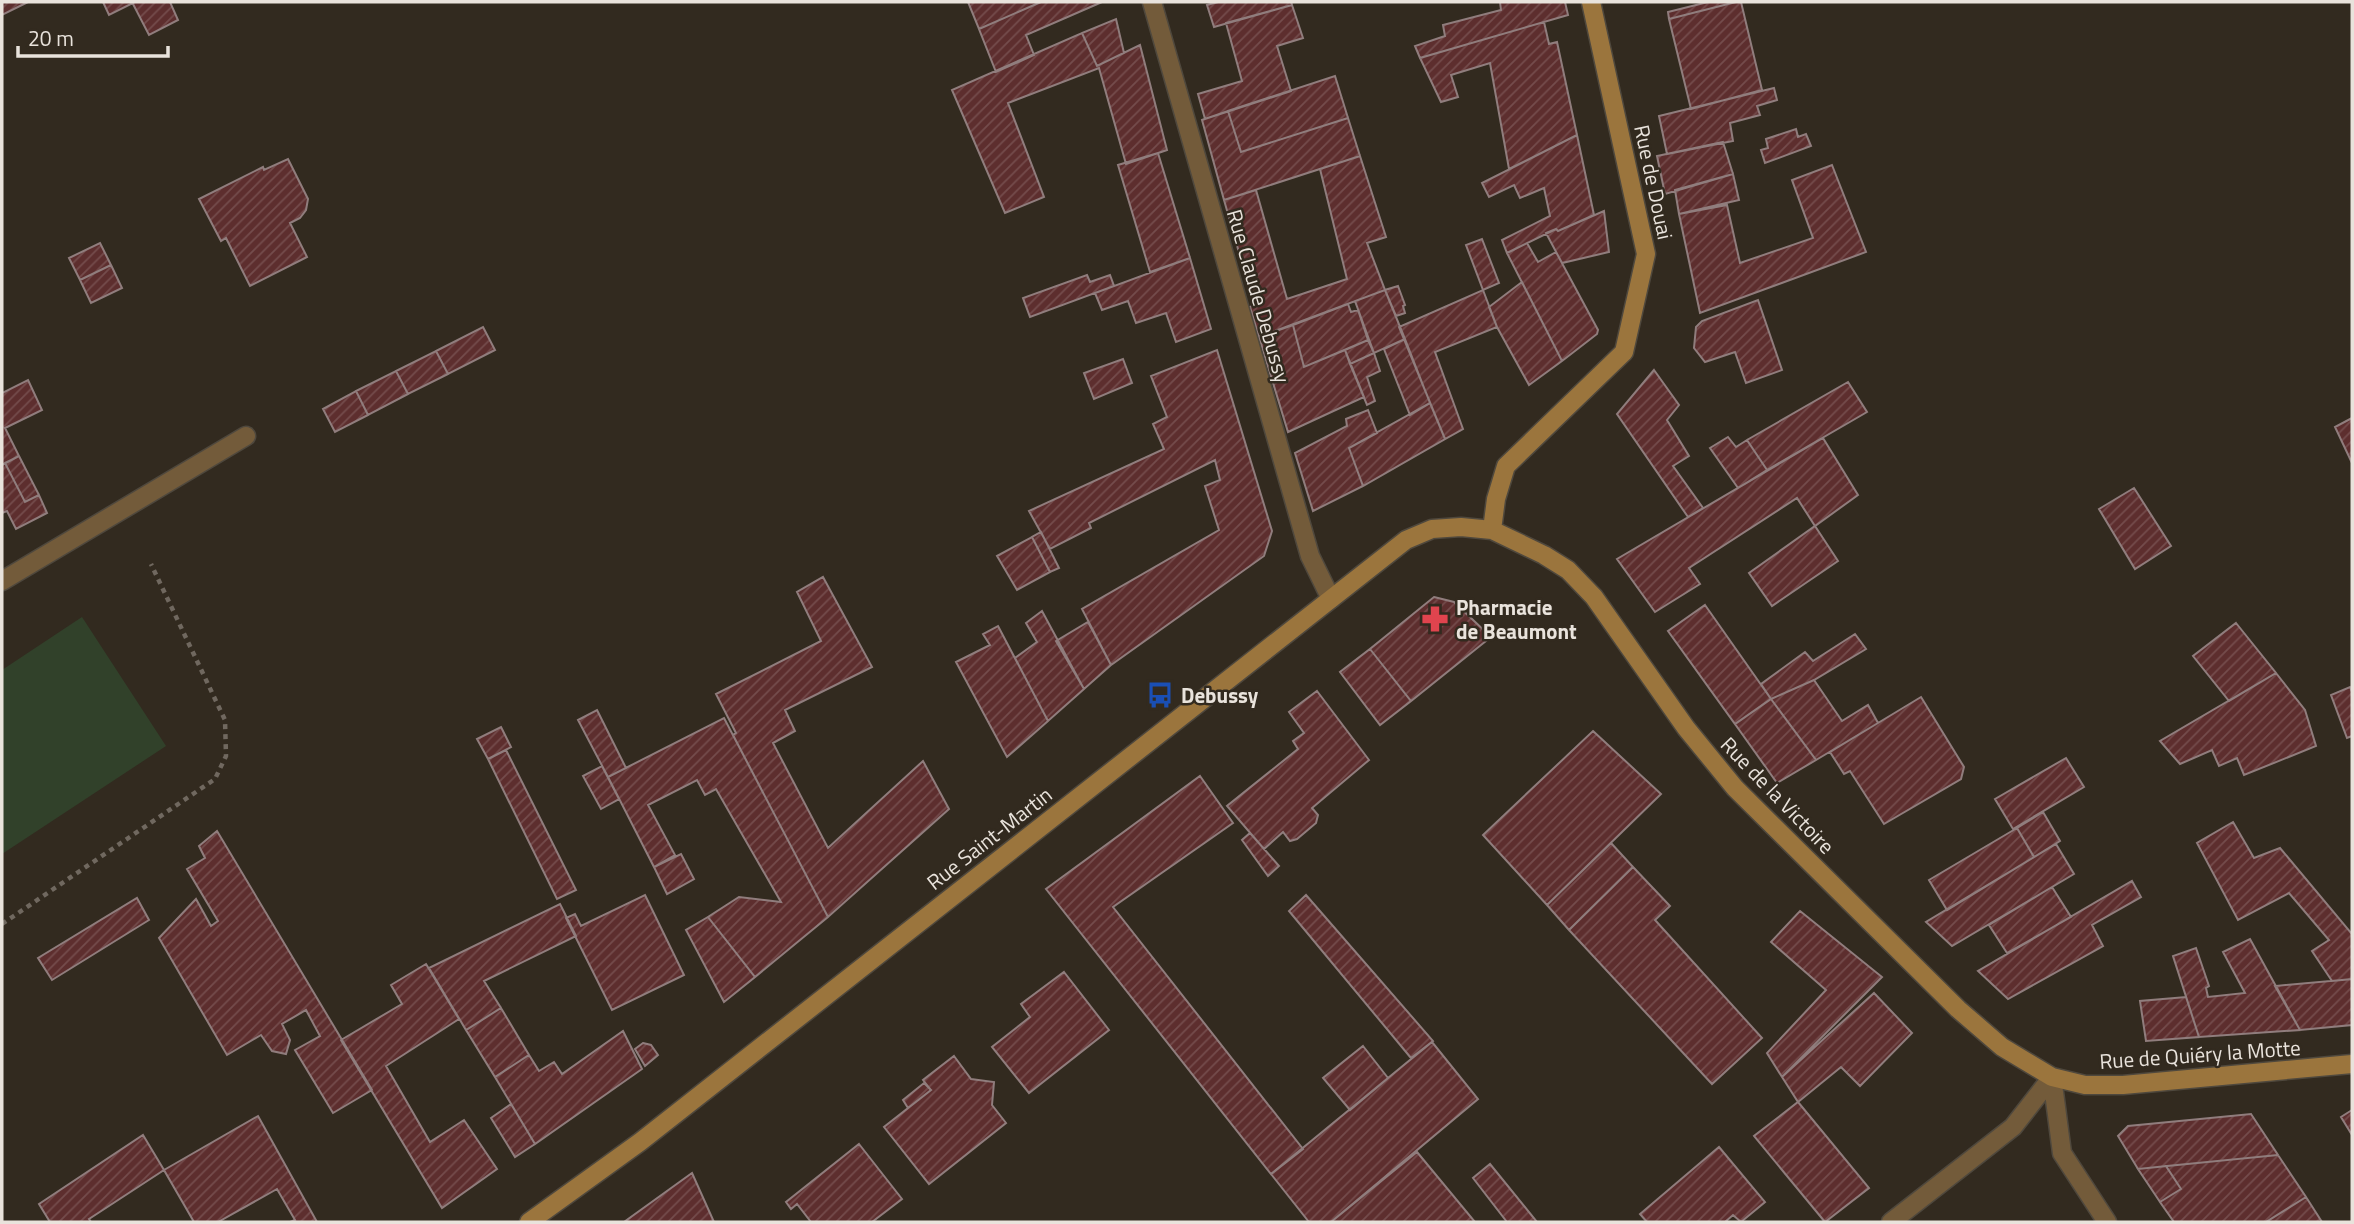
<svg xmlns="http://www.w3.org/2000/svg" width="2354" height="1224" font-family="'Titillium Web',sans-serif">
  <defs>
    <pattern id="building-hatch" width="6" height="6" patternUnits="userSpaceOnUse" patternTransform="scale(1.75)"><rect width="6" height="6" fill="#5d2e2e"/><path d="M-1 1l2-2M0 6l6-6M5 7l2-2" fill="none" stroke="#744c4c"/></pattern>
  </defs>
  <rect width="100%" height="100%" fill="#322a1f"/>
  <path fill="#31412a" d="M82,617L166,746L2,854V670Z"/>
  <path fill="url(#building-hatch)" stroke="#907d7d" stroke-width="2" d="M2,2H28L2,15Z
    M103,2H132L133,3L109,15Z
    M132,2H170L178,20L149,35Z
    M968,2H1041L979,29Z
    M1041,2H1102L1026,35L1034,55L996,72L979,29Z
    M1218,2H1291L1292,5L1214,27L1207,5Z
    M1500,2H1565L1568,15L1420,58L1415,46L1445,36L1443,25L1501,10Z
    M1708,2H1736L1669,19L1668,12Z
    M1736,2H1741L1762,90L1691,109L1669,19Z
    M1292,5L1303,38L1277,46L1291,91L1205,119L1198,94L1242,81L1226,23Z
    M1116,19L1124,53L1097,66L1082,33Z
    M1544,22L1549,44L1557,42L1577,135L1509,169L1490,63L1451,75L1458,97L1441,102L1420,58Z
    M1082,33L1097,66L1140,45L1167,150L1126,164L1099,68L1008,103L1044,197L1005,213L952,90Z
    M1335,76L1348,118L1241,152L1228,111Z
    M1774,88L1777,100L1757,106L1760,115L1730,123L1733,141L1667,154L1659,116Z
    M1228,111L1241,152L1348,118L1360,156L1224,200L1202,120Z
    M1796,129L1798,137L1806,134L1811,146L1765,163L1761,150L1768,148L1766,139Z
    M1577,135L1594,215L1558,231L1556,229L1507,253L1502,240L1550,216L1544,188L1520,198L1514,185L1489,197L1482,183Z
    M1723,142L1733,174L1665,194L1657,156Z
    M1158,153L1190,258L1150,272L1118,165Z
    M1360,156L1386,237L1367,243L1385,290L1259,337L1250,307L1254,305L1224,200L1256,190L1287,299L1347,279L1320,169Z
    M288,159L308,199L306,210L300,218L290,223L307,257L250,286L226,238L221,241L199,199L263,167L264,170Z
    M1832,165L1866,252L1700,313L1679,214L1727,205L1740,263L1813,238L1792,180Z
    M1733,174L1739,200L1679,214L1675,190Z
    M1604,211L1609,252L1562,263L1546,233L1556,229L1558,231Z
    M1482,239L1499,283L1483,290L1466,245Z
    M100,243L111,265L80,280L69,258Z
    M1527,243L1538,262L1556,252L1598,330L1597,334L1562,361L1507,253Z
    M1190,258L1211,329L1176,342L1166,313L1136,323L1128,301L1102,310L1095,293Z
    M111,265L122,288L91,303L80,280Z
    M1087,275L1090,282L1110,275L1114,286L1030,317L1023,298Z
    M1522,282L1562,361L1529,385L1497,327L1489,307Z
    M1398,286L1405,305L1403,306L1405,313L1396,316L1385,290Z
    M1385,290L1405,339L1374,353L1355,301Z
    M1483,290L1497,327L1435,352L1463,429L1445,439L1399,327Z
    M1758,300L1782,370L1746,383L1735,352L1705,362L1694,348L1696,327L1702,321Z
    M1348,304L1351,312L1358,310L1368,340L1304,367L1293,325Z
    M1293,325L1304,367L1345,350L1364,397L1288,432L1259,337Z
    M483,327L495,350L448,374L436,351Z
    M1405,339L1430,403L1410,415L1384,349Z
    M1368,340L1374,353L1350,364L1345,350Z
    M1217,350L1272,531L1264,556L1111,665L1082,609L1219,530L1205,486L1220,480L1215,460L1089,523L1091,528L1050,549L1029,511L1164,449L1153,424L1167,417L1151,376Z
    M436,351L448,374L408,394L396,371Z
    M1374,353L1380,371L1367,377L1375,401L1367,405L1350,364Z
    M1123,359L1132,383L1094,399L1084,373Z
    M1654,370L1679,405L1667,420L1689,456L1673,466L1703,508L1688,517L1617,414Z
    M396,371L408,394L368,415L356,391Z
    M28,380L42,410L5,428L19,456L2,465V393Z
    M1848,382L1867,412L1767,470L1747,440Z
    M356,391L368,415L335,432L323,409Z
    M1430,403L1445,439L1363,486L1349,448Z
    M1368,410L1377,433L1349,448L1363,486L1313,511L1295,453L1347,426L1346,419Z
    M2352,418V463L2335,427Z
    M1728,437L1736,447L1747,440L1767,470L1738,488L1710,448Z
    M1823,438L1858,495L1815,526L1797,498L1689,568L1700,584L1655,612L1617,559Z
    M19,456L39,495L25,502L5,463Z
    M5,463L25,502L39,495L47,513L16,529L7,511L2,513V465Z
    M2134,488L2171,546L2135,569L2099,509Z
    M1815,526L1838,561L1772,606L1749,573Z
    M1041,532L1059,568L1050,572L1032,537Z
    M1032,537L1050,572L1017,590L997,556Z
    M823,577L872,667L785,710L795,731L773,743L828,848L923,761L949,809L828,917L733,735L736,733L716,694L821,641L797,592Z
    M1434,597L1454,602L1491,637L1411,701L1370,649Z
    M1705,605L1771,699L1735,724L1668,631Z
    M1042,611L1084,689L1048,721L1015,658L1037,642L1026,623Z
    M1088,622L1111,665L1084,689L1056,641Z
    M2236,623L2276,673L2229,701L2193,656Z
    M998,626L1048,721L1007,757L956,662L990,645L983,634Z
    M1855,634L1866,649L1814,680L1771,699L1761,684L1805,652L1813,661Z
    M1370,649L1411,701L1380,725L1340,672Z
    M2276,673L2305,710L2316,746L2244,775L2237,758L2219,766L2212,750L2180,764L2160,741Z
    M1814,680L1842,721L1868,705L1878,723L1816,760L1771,699Z
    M2350,687L2352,692V736L2347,738L2331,695Z
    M1317,691L1369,760L1312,808L1318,815L1316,823L1297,839L1290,841L1283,832L1264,849L1227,806L1298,749L1293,741L1304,733L1289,712Z
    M1921,697L1964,767L1961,779L1884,824L1850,771L1844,774L1830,752Z
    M1771,699L1816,760L1777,783L1735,724Z
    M597,710L626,768L608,777L578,720Z
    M724,718L828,917L755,977L708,917L739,897L781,902L716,789L705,795L697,780L648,805L675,855L654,867L608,777Z
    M501,727L511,747L488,759L477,739Z
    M1593,731L1661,794L1547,905L1483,835Z
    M506,750L576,890L557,899L488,759Z
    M2066,758L2084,787L2013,829L1995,799Z
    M602,766L619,799L601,809L583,776Z
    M1200,776L1233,823L1113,907L1303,1149L1271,1174L1046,889Z
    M2043,812L2060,841L2034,857L2017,828Z
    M2233,822L2254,858L2280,848L2352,934V979L2332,981L2312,951L2329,940L2289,893L2238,920L2197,843Z
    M2017,828L2034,857L1947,910L1929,880Z
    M217,831L372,1090L333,1113L295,1050L320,1036L306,1010L282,1024L290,1040L286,1054L272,1051L261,1035L227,1055L159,938L196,899L211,926L218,921L187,869L205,858L199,846Z
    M1250,833L1279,866L1268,876L1242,840Z
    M1611,843L1633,867L1569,930L1547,905Z
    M2056,844L2074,874L1952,946L1926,922Z
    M681,854L694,879L667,894L654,867Z
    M1633,867L1670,906L1655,920L1762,1038L1712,1084L1569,930Z
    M2132,881L2141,897L2092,925L2103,946L2008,999L1978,971Z
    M2052,887L2071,917L2007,953L1989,925Z
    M645,895L684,975L612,1010L566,918L575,914L581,926Z
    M1306,895L1433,1041L1411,1058L1289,911Z
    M137,898L149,920L52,980L38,958Z
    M560,904L576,936L484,981L501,1008L466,1030L429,968Z
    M1800,911L1882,977L1782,1077L1767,1053L1826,990L1771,942Z
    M708,917L755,977L724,1002L686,930Z
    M2250,939L2300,1030L2199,1037L2173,956L2196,948L2209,986L2206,988L2208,997L2245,993L2223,952Z
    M426,964L459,1019L386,1066L430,1142L464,1120L497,1169L442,1208L341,1040L402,1004L391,985Z
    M1064,972L1109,1030L1029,1093L992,1047L1030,1017L1021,1004Z
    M2352,979V1025L2300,1030L2275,986Z
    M1874,993L1912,1033L1860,1086L1841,1067L1798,1102L1782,1077Z
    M2186,997L2199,1037L2146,1041L2140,1001Z
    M501,1008L529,1055L495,1077L466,1030Z
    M623,1031L642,1069L535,1144L495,1077L529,1055L539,1071L554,1062L562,1074Z
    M1432,1042L1478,1099L1331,1222H1309L1271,1174Z
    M643,1043L651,1045L658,1055L645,1066L635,1049Z
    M1363,1046L1388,1078L1350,1110L1323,1078Z
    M954,1056L971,1079L994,1082L992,1105L1006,1123L929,1184L884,1127L931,1090L923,1080Z
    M924,1083L931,1090L908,1108L903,1100Z
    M1798,1102L1869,1188L1825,1222L1754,1136Z
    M511,1104L535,1144L515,1157L491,1118Z
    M2352,1110V1135L2341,1117Z
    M2251,1114L2278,1155L2138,1169L2118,1136L2128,1126Z
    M258,1116L317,1222H290L295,1220L277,1189L218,1222H194L164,1170Z
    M143,1135L164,1170L89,1219L91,1222H50L39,1204Z
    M859,1144L902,1199L872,1222H811L797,1204L791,1209L786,1202Z
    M1719,1147L1765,1202L1741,1222L1733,1215L1725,1222H1647L1640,1214Z
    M1417,1152L1475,1222H1331Z
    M2278,1155L2306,1197L2266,1222H2174L2160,1202L2181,1189L2166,1166Z
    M1490,1164L1537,1222H1507L1473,1178Z
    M2166,1166L2181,1189L2160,1202L2138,1169Z
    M692,1173L714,1222H624Z
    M2306,1197L2322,1222H2266Z"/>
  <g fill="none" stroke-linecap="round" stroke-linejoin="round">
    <g stroke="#4f483d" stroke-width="21">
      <path id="service" d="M2,581L246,436"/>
    </g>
    <g stroke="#4f483d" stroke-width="21">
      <path id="minor" d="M1152,2L1310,556L1331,599
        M2052,1077L2062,1153L2107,1222
        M1891,1222L2013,1127L2052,1077"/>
    </g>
    <g stroke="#4f483d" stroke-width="21">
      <path id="secondary" d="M1492,530L1496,499L1506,466L1624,352L1646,254L1591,2
        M529,1222L640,1142L1406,540L1432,529L1461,527L1492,530L1544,555L1568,570L1594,597L1686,728L1735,788L1958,1009L2002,1047L2052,1077L2085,1085H2123L2352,1064"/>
    </g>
    <path stroke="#70685f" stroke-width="4.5" stroke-dasharray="5 5" stroke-linecap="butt" d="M2,924L215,779L226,756L225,720L151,564"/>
    <use href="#service" stroke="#735b3a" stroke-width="18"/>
    <use href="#minor" stroke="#735b3a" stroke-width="18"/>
    <use href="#secondary" stroke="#9b753d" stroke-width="18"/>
  </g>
  <defs>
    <g id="pharmacy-bare" transform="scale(2.1)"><path d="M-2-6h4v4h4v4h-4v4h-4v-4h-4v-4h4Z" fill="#e0444e" stroke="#322a1f" stroke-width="2.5" paint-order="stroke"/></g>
    <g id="bus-bare" transform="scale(2.1)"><path d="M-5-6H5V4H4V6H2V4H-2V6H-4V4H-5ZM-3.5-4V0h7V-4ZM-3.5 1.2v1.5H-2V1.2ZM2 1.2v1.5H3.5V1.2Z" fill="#1a4fb4" stroke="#322a1f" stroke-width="2.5" paint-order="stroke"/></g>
  </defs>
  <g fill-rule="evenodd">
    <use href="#pharmacy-bare" x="1435" y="619"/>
    <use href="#bus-bare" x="1160" y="695"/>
  </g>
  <g text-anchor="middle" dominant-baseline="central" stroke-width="5" stroke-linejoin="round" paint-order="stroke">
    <g font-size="21" fill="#e9e3dc" stroke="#322a1f">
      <text transform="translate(1654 182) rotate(78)">Rue de Douai</text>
      <text transform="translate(1259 296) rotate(74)">Rue Claude Debussy</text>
      <text transform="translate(1778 795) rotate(46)">Rue de la Victoire</text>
      <text transform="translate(989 838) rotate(-38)">Rue Saint-Martin</text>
      <text transform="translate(2200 1054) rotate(-4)">Rue de Quiéry la Motte</text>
    </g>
    <g font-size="21" font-weight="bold" fill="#e9e3dc" stroke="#322a1f" text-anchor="start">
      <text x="1456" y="607">Pharmacie<tspan x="1456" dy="24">de Beaumont</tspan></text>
      <text x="1181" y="695">Debussy</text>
    </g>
  </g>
  <rect width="2354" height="1224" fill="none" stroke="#e9e3dc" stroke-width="7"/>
  <path d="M18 46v10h150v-10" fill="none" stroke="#e9e3dc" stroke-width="3.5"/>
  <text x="28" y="46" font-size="21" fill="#e9e3dc" stroke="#322a1f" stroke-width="5" paint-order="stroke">20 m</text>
</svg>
